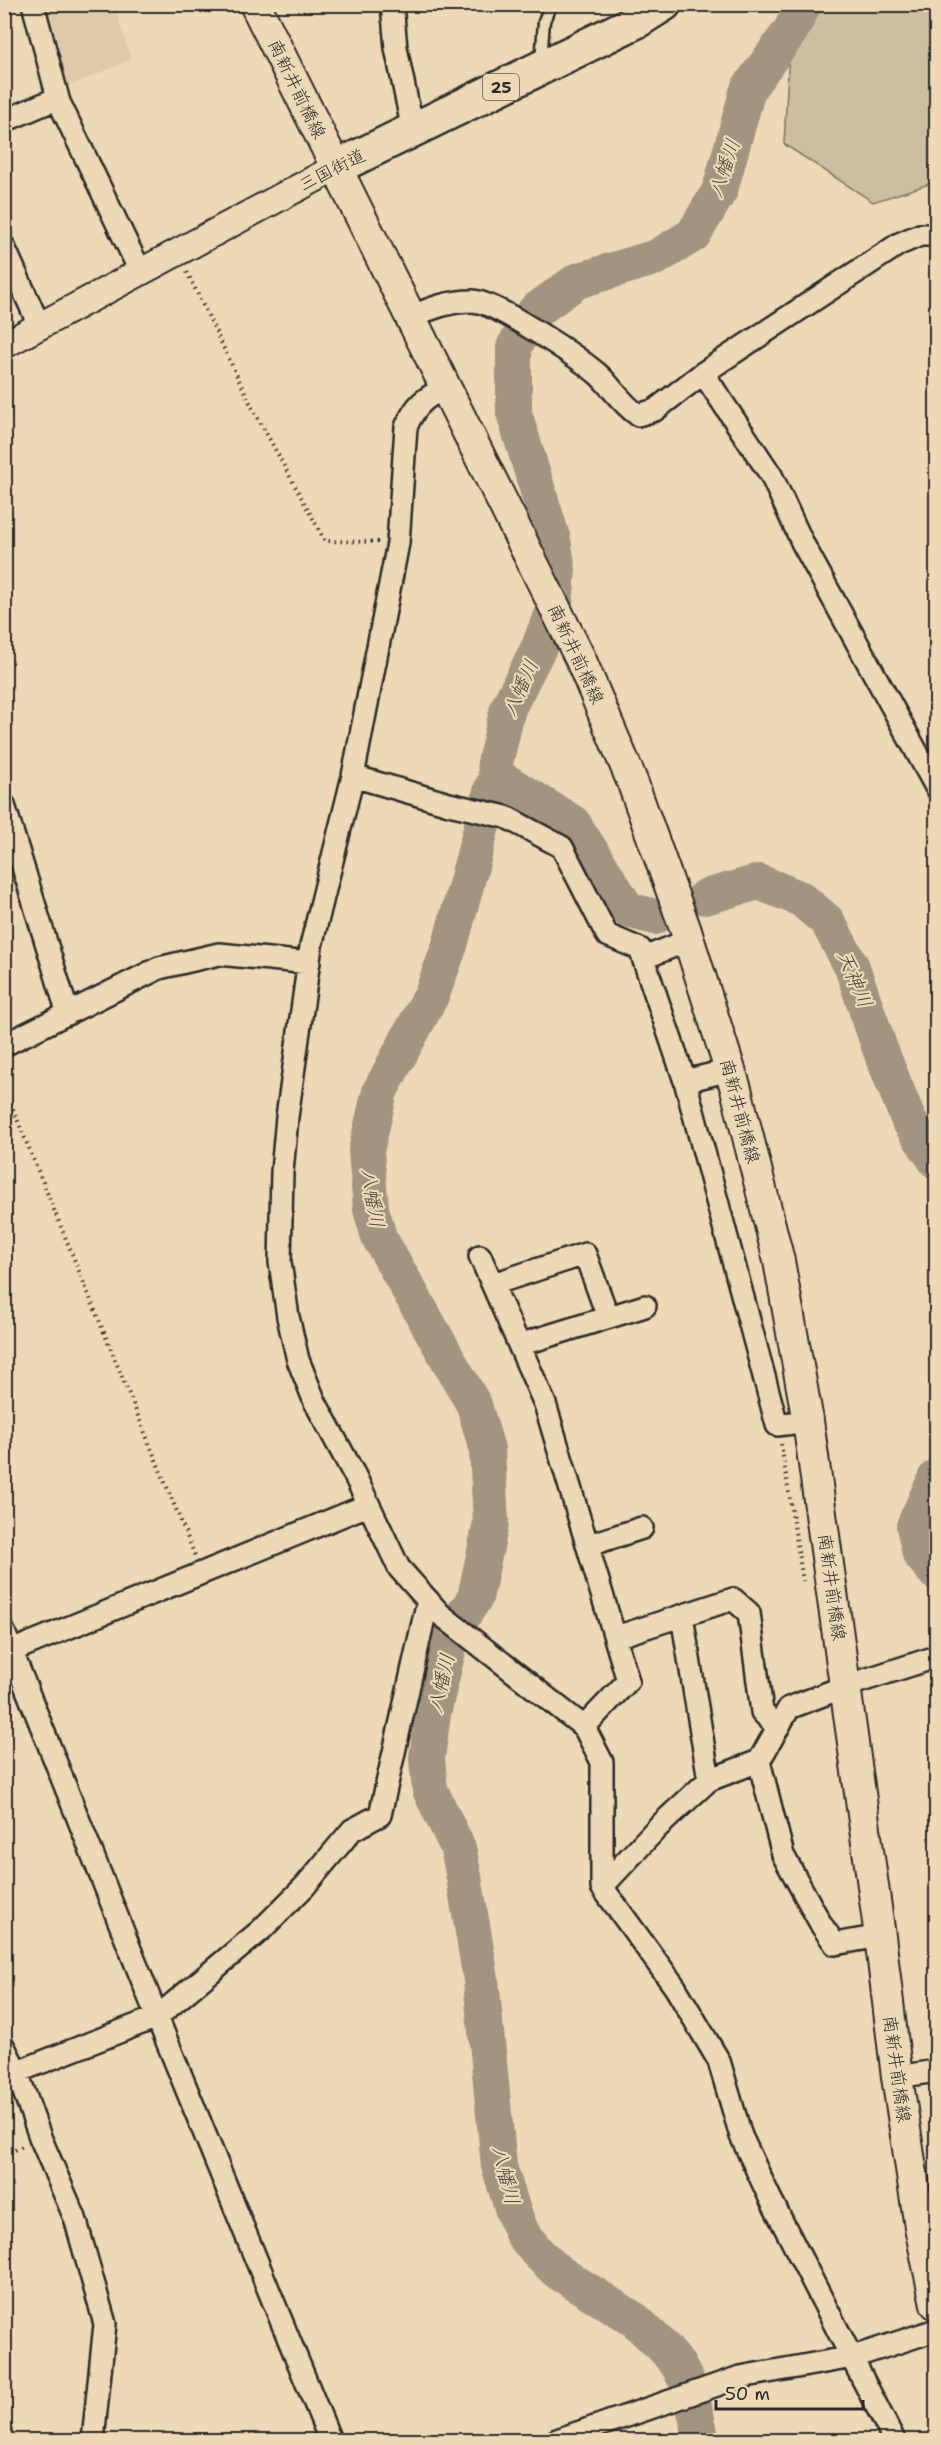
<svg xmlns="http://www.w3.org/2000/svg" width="941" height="2445" font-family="'Shantell Sans','Klee One',sans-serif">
  <rect width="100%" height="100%" fill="#eed9b7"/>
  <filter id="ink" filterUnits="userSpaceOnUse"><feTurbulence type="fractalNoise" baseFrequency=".0167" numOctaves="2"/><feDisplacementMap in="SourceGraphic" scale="12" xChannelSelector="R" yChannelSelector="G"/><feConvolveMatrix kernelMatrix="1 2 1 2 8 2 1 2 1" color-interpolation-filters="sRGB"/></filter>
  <g filter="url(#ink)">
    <path fill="#decaab" d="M40,5H126L116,10L131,60L64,88Z"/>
    <path fill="#cfbda0" stroke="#7d7466" stroke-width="1.5" d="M818,4L936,5V182L873,202L784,144L789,51Z"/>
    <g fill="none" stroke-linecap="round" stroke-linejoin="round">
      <path stroke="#a29480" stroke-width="36" d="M497,776L573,823L628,910L655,917
        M705,897L759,882L801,899L827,921L852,967L880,1049L909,1121L936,1161
        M936,1477L914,1526L920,1554L936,1573
        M702,2440L689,2386L678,2365L665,2349L635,2320L558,2272L537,2252L522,2233L514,2214L499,2166L481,1980L464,1877L458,1848L430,1790L427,1758L433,1713L453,1630L475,1598L491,1523L487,1449L474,1405L379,1237L371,1209L366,1151L380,1091L432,994L450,945L492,788L497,776L495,763L508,708L539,647L555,605L558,570L553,540L514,413V347L535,311L577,281L657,257L693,235L720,190L748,89L791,30L804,4"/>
      <g stroke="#2b2b2b" stroke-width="15">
        <path id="service" d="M541,62L544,21L551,4"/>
      </g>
      <g stroke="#2b2b2b" stroke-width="26">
        <path id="minor" d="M33,4L59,102L140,271
          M392,4L396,48L413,131
          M4,121L58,98
          M4,247L39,325
          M411,317C431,308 450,301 473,301C496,302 581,359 600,376C613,389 623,405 638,415L655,410L703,373L899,244L920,235H936
          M703,373L771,475L803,544L936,787
          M445,387C424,399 416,404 406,427L398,543L353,776L311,946L287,1117L282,1172L280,1262L288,1317L298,1360L315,1402L355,1476L399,1568L440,1614L584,1727L602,1762V1887L675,1987L719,2061L741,2136L770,2198L894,2440
          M353,776L449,804L506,817L562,847L607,935L640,949L685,1081L777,1425L808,1421
          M4,805L68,1014
          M644,958L689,940
          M4,1045L159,968L219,954L309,963
          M685,1081L730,1070
          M480,1256L545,1404L628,1681L584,1727
          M493,1284L585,1254L608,1317
          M519,1345L645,1306
          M589,1545L642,1528
          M682,1616L709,1780
          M4,1632L157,2017L330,2440
          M616,1637L733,1599L749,1613L762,1712L778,1728
          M4,1654L368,1505
          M759,1761L783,1855L822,1926L835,1944L880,1936
          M602,1887L657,1828L709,1780L759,1761L789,1708L846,1686L936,1657
          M4,2047L17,2072L40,2137L75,2218L105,2324L93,2440
          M17,2072L157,2017L261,1930L305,1886L352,1830L380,1815L428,1600
          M897,2077L936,2071
          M557,2440L740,2377L853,2357L936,2330"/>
      </g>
      <g stroke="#2b2b2b" stroke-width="30">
        <path id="tertiary" d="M4,345L337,167"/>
      </g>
      <g stroke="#2b2b2b" stroke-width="34">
        <path id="secondary" d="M255,4L580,658L632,781L685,928L736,1089L779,1261L808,1421L880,1936L897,2077L920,2227L936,2304"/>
      </g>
      <g stroke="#2b2b2b" stroke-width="38">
        <path id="primary" d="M337,167L637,21L664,4"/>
      </g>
      <path stroke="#2b2b2b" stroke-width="4" stroke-dasharray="1.5 4.5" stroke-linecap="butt" d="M187,272L253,409L325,541L379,542
        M4,1087L195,1556
        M781,1444L803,1581
        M4,2155L23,2146"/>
      <use href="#service" stroke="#eed9b7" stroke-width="10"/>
      <use href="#minor" stroke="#eed9b7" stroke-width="21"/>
      <use href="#tertiary" stroke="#eed9b7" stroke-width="26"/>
      <use href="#secondary" stroke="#eed9b7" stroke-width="30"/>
      <use href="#primary" stroke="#eed9b7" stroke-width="33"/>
    </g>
  </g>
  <g text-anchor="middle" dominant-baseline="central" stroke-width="4.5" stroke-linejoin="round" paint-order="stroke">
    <rect fill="#eed9b7" stroke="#665f55" stroke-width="1.5" x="483" y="74" width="36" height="26" rx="4.5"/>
    <g font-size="16" font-weight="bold" fill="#2b2b2b">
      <text x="501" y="87">25</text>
    </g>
    <g font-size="18" fill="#2b2b2b" stroke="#eed9b7">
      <text transform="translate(297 89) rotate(64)">南新井前橋線</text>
      <text transform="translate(332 170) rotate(-27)">三国街道</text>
      <text transform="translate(576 654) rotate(65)">南新井前橋線</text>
      <text transform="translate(740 1111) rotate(75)">南新井前橋線</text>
      <text transform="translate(832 1587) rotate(82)">南新井前橋線</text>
      <text transform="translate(897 2069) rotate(82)">南新井前橋線</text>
    </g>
    <g font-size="20" font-style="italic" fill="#494540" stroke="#eed9b7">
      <text transform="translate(724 168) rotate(-71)">八幡川</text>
      <text transform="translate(520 688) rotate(-66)">八幡川</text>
      <text transform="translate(855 979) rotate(67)">天神川</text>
      <text transform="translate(373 1198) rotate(81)">八幡川</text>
      <text transform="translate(441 1683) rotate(-77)">八幡川</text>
      <text transform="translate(506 2175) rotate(76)">八幡川</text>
    </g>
  </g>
  <rect width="941" height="2445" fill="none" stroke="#eed9b7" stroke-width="24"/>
  <rect x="12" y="12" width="917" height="2421" fill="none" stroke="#2b2b2b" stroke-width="2" filter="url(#ink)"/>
  <path d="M716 2400v9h147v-9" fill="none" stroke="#2b2b2b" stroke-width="3"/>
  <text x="725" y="2400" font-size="18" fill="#2b2b2b" stroke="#eed9b7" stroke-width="4.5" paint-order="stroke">50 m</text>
</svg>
